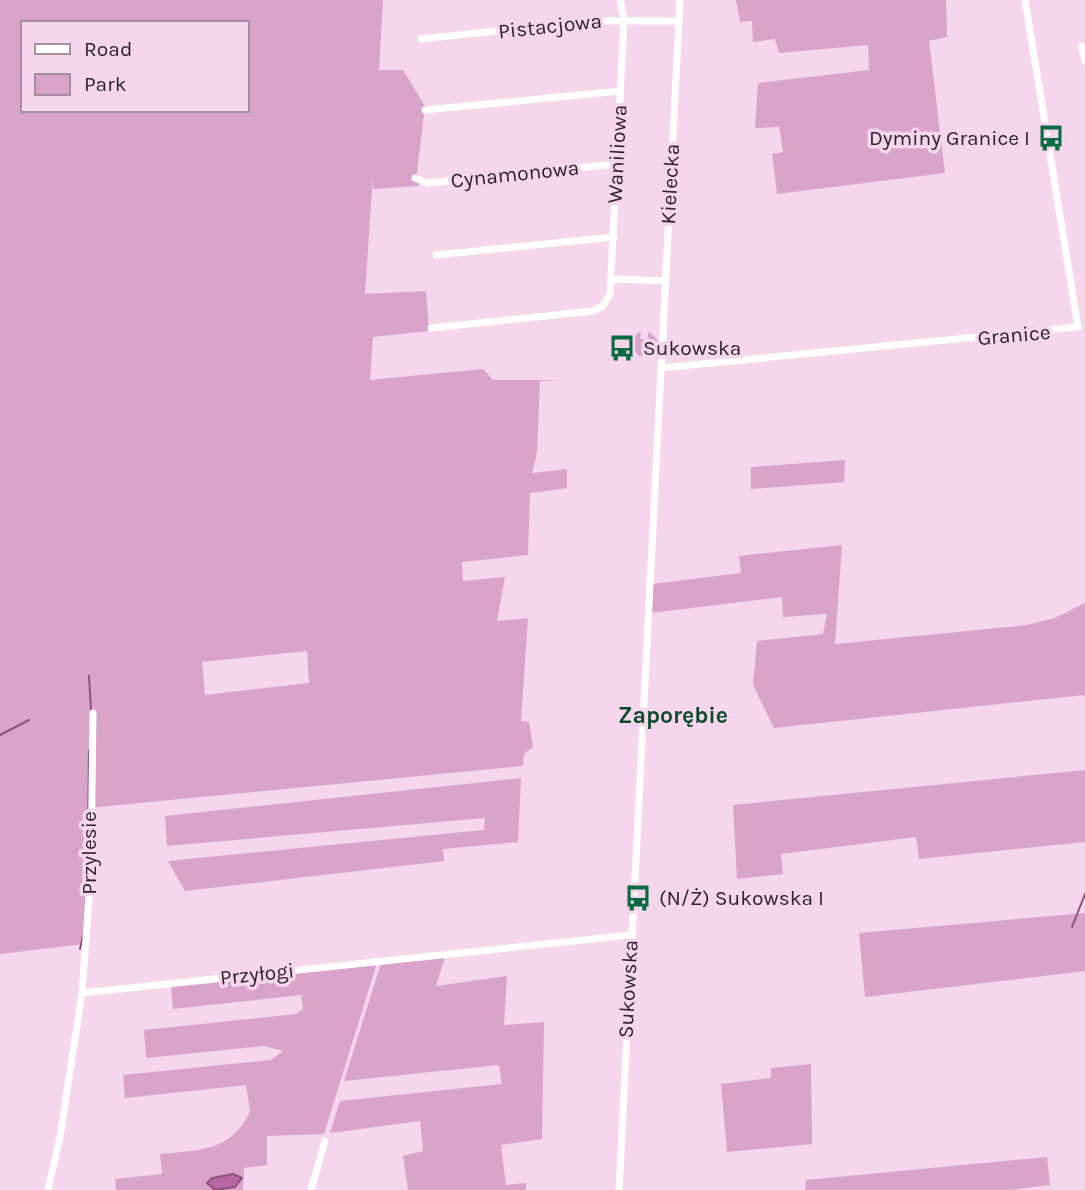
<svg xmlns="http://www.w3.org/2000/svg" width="1085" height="1190" font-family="Karla,sans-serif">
  <rect width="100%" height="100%" fill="#f5d6ec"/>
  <path fill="#d9a3ca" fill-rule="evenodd" d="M0,0H383L379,70H403L425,106L417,172L419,186L373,189V174L365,294L426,291L429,331L373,337L370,380L483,369L493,380H561L540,381L537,452L532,473L567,469V488L530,493L528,555L462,562L463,581L505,577L497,621L528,618L521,721L529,722L533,747L524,754L523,766L88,808L84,944L0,954ZM23,23H247V110H23ZM307,651L309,683L205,695L202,662Z
    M736,0H946L947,37L929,41L945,173L777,194L772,154L783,152L779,127L755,128L758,83L869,70L868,45L779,53L775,39L753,42L752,21L740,22Z
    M641,331L640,339L647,340L649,331L658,341L656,350L650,356H639L632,348L633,337Z
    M845,460L844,482L751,489V467Z
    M842,545L835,644L1027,625L1055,618L1085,603V695L774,728L753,685L757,641L823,634L827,614L783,617L782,597L650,613L653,584L741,573L739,556Z
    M1085,770V842L919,859L916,837L781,854L783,874L737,879L733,805Z
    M521,778L518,842L443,849L444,861L185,891L168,861L484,830L485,818L167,846L165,816Z
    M1085,913V971L865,997L859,933Z
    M445,957L436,986L507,976L504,1025L544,1022L542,1139L501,1145L506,1185L526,1183V1190H408L403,1156L423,1151L420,1121L330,1133L340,1101L502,1084L499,1065L344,1081L381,963Z
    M377,963L324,1134L267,1136V1165L244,1168L243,1190H116L115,1179L162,1174L160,1154C199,1150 232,1152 250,1111L246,1085L125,1098L123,1075L271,1060L283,1051L264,1046L146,1058L144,1030L296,1014L303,1009L301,995L173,1009L171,985Z
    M811,1064L812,1144L727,1152L721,1084L771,1078V1068Z
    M1047,1157L1050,1185L1009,1190H805L806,1180Z"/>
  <path fill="#b766a3" stroke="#8e527f" stroke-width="2" d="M233,1174L242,1178L235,1187L215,1190L207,1183L212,1178Z"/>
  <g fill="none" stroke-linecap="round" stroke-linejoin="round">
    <path stroke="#8e527f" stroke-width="2" d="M89,676L91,710
      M0,735L29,720
      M88,840L89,751
      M1072,927L1085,894
      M80,949L83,936"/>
    <path stroke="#fff" stroke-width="7" d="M421,39L589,21H679
      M1082,46L1085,61
      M425,110L620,91
      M415,178L427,183L616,164
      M436,255L614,237
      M612,279L665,281
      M431,328L593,311L603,306L610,294L624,19L620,0
      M661,368L1078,327L1025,0
      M82,993L91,870L93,713
      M48,1190L60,1137L82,993L631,935
      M311,1190L325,1141
      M619,1190L680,0"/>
  </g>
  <defs>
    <g id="bus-bare" transform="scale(2.1)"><path d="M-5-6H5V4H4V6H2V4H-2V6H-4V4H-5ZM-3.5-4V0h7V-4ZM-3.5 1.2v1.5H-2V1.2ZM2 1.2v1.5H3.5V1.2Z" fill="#096b40" stroke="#f5d6ec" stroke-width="2.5" paint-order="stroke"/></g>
  </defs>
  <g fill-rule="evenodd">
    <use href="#bus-bare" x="1051" y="138"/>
    <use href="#bus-bare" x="622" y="348"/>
    <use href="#bus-bare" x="638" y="898"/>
  </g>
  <g text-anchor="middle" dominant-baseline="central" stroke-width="7" stroke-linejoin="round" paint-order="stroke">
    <g font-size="21" fill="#2e232b" stroke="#f5d6ec">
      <text transform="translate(550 26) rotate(-6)">Pistacjowa</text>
      <text transform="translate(617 154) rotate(-87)">Waniliowa</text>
      <text transform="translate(515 174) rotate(-6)">Cynamonowa</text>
      <text transform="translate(670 184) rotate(-87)">Kielecka</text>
      <text transform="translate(1014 335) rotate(-5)">Granice</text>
      <text transform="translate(89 853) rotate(-90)">Przylesie</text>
      <text transform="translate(257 974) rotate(-6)">Przyłogi</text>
      <text transform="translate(628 989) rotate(-87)">Sukowska</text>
    </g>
    <g font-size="21" fill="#2e232b" stroke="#f5d6ec" text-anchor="start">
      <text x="1030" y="138" text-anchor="end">Dyminy Granice I</text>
      <text x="643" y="348">Sukowska</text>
      <text x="659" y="898">(N/Ż) Sukowska I</text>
    </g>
    <g font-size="23" font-weight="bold" fill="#0e4b2d" stroke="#f5d6ec">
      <text x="673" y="715">Zaporębie</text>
    </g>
  </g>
  <rect x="21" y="21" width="228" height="91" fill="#f5d6ec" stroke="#a58e9f" stroke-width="2"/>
  <rect x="35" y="44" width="35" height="10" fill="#ffffff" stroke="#a58e9f" stroke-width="2"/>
  <text x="84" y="56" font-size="21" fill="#2e232b">Road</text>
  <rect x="35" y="74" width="35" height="21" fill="#d9a3ca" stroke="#a58e9f" stroke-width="2"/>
  <text x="84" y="91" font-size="21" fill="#2e232b">Park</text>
</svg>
